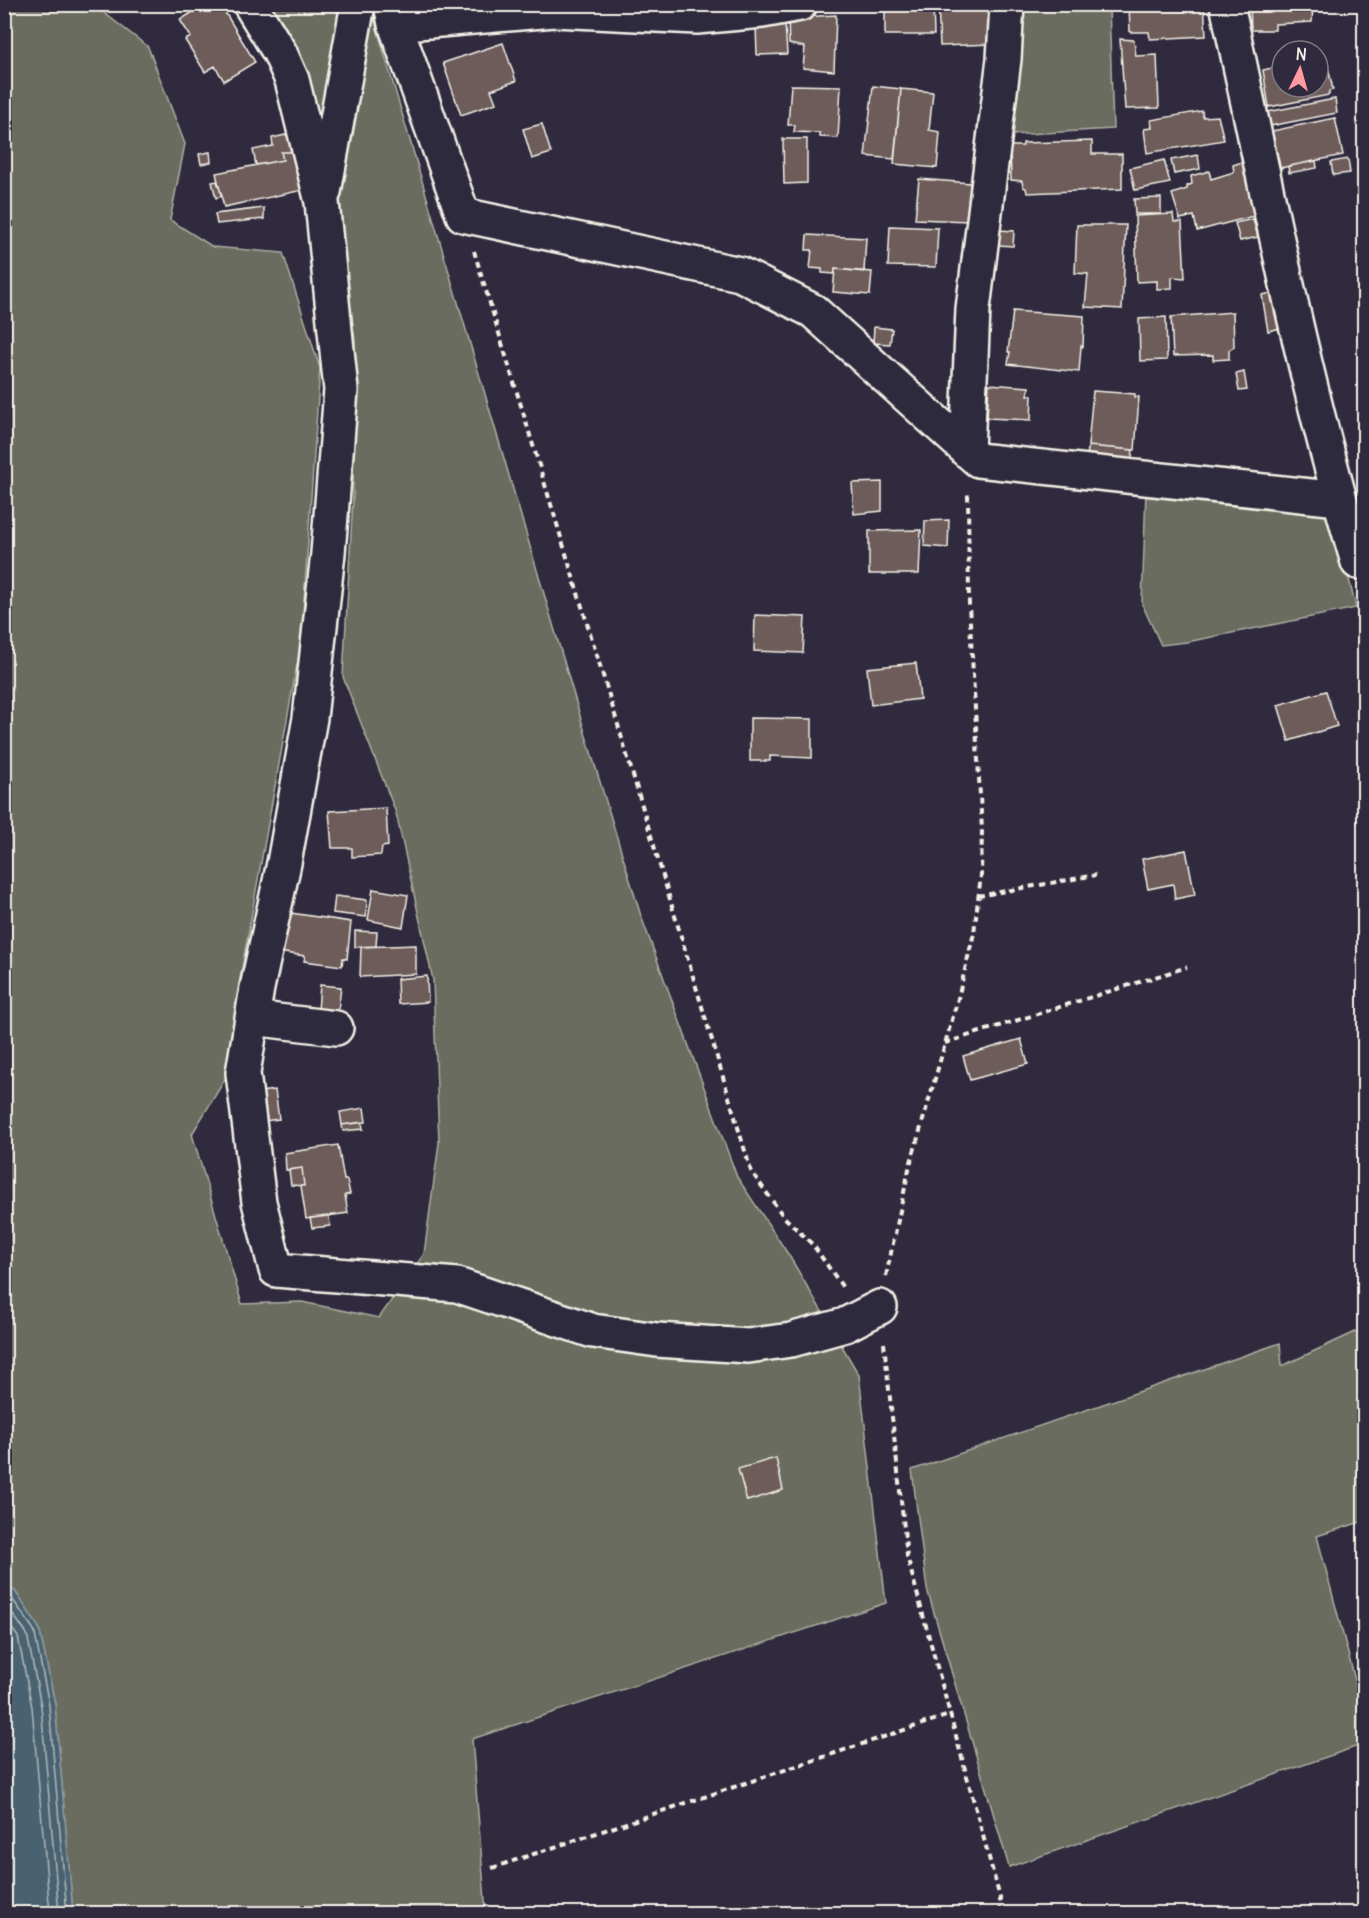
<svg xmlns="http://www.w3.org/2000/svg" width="1369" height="1918" font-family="Delius,sans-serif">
  <rect width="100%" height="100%" fill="#2f2a3d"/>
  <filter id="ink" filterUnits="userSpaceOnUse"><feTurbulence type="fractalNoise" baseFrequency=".0167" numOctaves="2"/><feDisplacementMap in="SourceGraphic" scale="12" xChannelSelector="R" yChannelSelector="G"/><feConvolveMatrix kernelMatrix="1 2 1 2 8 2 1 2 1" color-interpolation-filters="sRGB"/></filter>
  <g filter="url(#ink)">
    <path fill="#6a6c5e" stroke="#afaea3" stroke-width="1.5" d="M5,5H94L148,47L185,144L170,220L213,247L283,253L320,368L301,643L237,995L227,1076L192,1134L242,1304L302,1302L379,1318L424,1254L439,1143L433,980L396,813L343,677L353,497L355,340L325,137L301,70L260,5H370L586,736L641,916L737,1177L790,1257L859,1375L886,1603L472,1739L486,1913L73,1914L55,1704L39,1628L15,1591L5,1587Z
      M1023,5H1109L1113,129L1010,135Z
      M1146,491L1332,510L1356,608L1187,642L1161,645L1142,604Z
      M1364,1328V1521L1317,1536L1364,1714V1744L1009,1867L927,1589L912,1470L1280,1343L1282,1366Z"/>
    <path fill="#496272" stroke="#8d9ba1" stroke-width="1.5" d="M4,1587L15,1591L39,1628L55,1704L73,1913H5Z"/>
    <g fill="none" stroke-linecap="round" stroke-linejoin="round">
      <path stroke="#b0b8b9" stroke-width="1.5" d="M4,1593L11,1597L34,1630L49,1705L67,1914
        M4,1602L27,1634L41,1706L59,1914
        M4,1617L18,1637L32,1707L50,1914"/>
    </g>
    <path fill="#6d5c5a" stroke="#f4f1e8" stroke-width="1.5" d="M206,4H220L255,62L224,81L215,66L205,72L185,40L191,37L180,20Z
      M885,4H933L934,35H885Z
      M938,4H991L993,44L940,46Z
      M1129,4H1204L1206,36L1150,39L1149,32H1130Z
      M1250,4H1313L1312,22L1275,24V30H1251Z
      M836,15L834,71L803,68L805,47L789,44L788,18Z
      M785,23L787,54L757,55L756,25Z
      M1120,39L1134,40L1136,56L1157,55L1159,108L1125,109Z
      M503,43L516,81L491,90L496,103L461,115L443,63Z
      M1326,58L1333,90L1329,91V95L1269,107L1263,70L1282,66V87H1318V59Z
      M791,85L841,86L838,138L820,137V133L794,132L795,125H788Z
      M873,86L901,89L894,159L865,156Z
      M901,89L933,92L929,130L940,132L937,168L894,164Z
      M1335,99L1337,113L1270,126L1267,112Z
      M1202,111L1203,117L1218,116L1224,140L1147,153L1144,129L1152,128L1151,120Z
      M1335,118L1343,155L1280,168L1272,131Z
      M542,124L551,153L532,159L523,129Z
      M290,134L295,152H281L283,160L256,165L253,150L273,146L272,138Z
      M783,139H807V183L784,184Z
      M1092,141V154H1122V189L1027,193L1026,188L1023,187L1022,181L1011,180L1010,146H1023V143Z
      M210,152L211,162L201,164L199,154Z
      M281,152H295L303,190L224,207L216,173L283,160Z
      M1198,155L1200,169L1174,174L1171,160Z
      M1348,159L1350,173L1333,175L1331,162Z
      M1164,160L1170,183L1135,190L1130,168Z
      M1245,161L1261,214L1197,231L1194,216L1180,219L1172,194L1187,189V186L1192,184L1191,176L1209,171L1211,179L1234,172L1233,165Z
      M1316,161L1317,168L1289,173L1288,166Z
      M919,179L970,183L969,221L915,219Z
      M217,181L222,196L216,198L212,182Z
      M1161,198V214H1135L1134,199Z
      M264,208V219L217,224L215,214Z
      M1173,214L1174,222H1182L1185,278L1172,277V288L1157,289V281L1137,282L1135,216Z
      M1253,219L1258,237L1240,241L1235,223Z
      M1077,225H1126L1122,309L1085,307L1088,274L1075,273Z
      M890,226L938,228L936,267L888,266Z
      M999,230L1014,231L1013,246L998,245Z
      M807,235L866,238L864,272L835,269V274L822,273V269L810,268L812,250H806Z
      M835,269L872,272L870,295L833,292Z
      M1277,292L1285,327L1268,331L1262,295Z
      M1013,311L1084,316L1083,347L1081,346L1079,372L1008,364L1010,352H1008Z
      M1233,312L1234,347L1229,350V359L1213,360V355L1173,356L1171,317Z
      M1166,317L1167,360L1140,361L1139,319Z
      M874,327L892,329L890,344L873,343Z
      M1244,372L1247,390L1239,391L1236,374Z
      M989,384L1029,387L1028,395H1032L1031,420L987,418Z
      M1093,391L1135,394V397H1139L1135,450L1088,446Z
      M1088,446L1133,450L1131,464L1087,461Z
      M882,482V511L854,514L852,483Z
      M949,520L948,548L924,546L925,521Z
      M921,530L919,574H869V531Z
      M755,615L805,617L803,653L754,651Z
      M916,663L920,699L871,705L867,668Z
      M1326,691L1337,726L1289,741L1278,705Z
      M750,718L812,719V758L770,756V761H750Z
      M386,808L388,846L382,847L381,855L352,857V848H332L329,811Z
      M1186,850L1195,895L1175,899L1173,884L1148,889L1142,859Z
      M373,889L408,895L403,927L368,920Z
      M335,896L367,900L366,917L333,913Z
      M284,912L351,922L347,959L343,958L342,966L304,961L305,956L278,952Z
      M355,931L377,932L376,946L355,947Z
      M416,945V974L360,977L361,947Z
      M427,976L428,1002L398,1004L397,979Z
      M320,985L341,987L338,1011L318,1010Z
      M1021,1039L1028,1064L970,1080L963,1056Z
      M275,1090L279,1119L264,1121L260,1092Z
      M364,1108L366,1122L342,1125L340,1112Z
      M362,1122L363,1129L343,1131L342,1125Z
      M338,1145L344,1180H347L350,1194L345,1195L348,1213L306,1219L301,1186H304L302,1168L286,1170L285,1153Z
      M302,1168L304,1186L291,1185L289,1170Z
      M329,1216L330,1226L312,1228L310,1218Z
      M776,1458L783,1490L747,1501L738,1469Z"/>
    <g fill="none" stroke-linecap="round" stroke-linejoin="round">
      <g stroke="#f4f1e8" stroke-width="38">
        <path id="minor" d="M250,4L280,53L292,80L322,202L341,390L328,553L310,718L284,863L257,988L243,1073L259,1202L276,1270L457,1285L593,1331L657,1340L748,1346L791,1340L845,1325L880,1307
          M391,4L395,24L463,215L740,274L813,311L978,460L1339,499
          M1227,4C1267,191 1303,379 1358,562L1364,561
          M395,24L554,10L697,17L762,11L800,4
          M324,192L358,4
          M967,451L973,309L1004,59L1007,4
          M252,1018L336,1028"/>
      </g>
      <path stroke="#f4f1e8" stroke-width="4" stroke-dasharray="6 4.5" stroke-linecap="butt" d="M474,251L615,715L751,1171L784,1217L813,1245L844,1289
        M978,896L1096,875
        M945,1043L1187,967
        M886,1276L909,1169L957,1002L974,933L981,875L982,830L969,605L968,492
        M884,1343L907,1556L1000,1898L1001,1914
        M492,1868L949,1715"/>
      <use href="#minor" stroke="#2f2a3d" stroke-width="33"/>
    </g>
  </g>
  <rect width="1369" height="1918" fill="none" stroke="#2f2a3d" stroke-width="24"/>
  <rect x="12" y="12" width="1345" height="1894" fill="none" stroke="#f4f1e8" stroke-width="2" filter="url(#ink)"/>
  <g transform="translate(1300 69) rotate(5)"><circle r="28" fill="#2f2a3d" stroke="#7e7a81" stroke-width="1.5"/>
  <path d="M0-4.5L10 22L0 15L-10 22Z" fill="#ff9aa2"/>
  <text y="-9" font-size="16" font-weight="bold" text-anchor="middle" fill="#f4f1e8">N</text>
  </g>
</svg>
